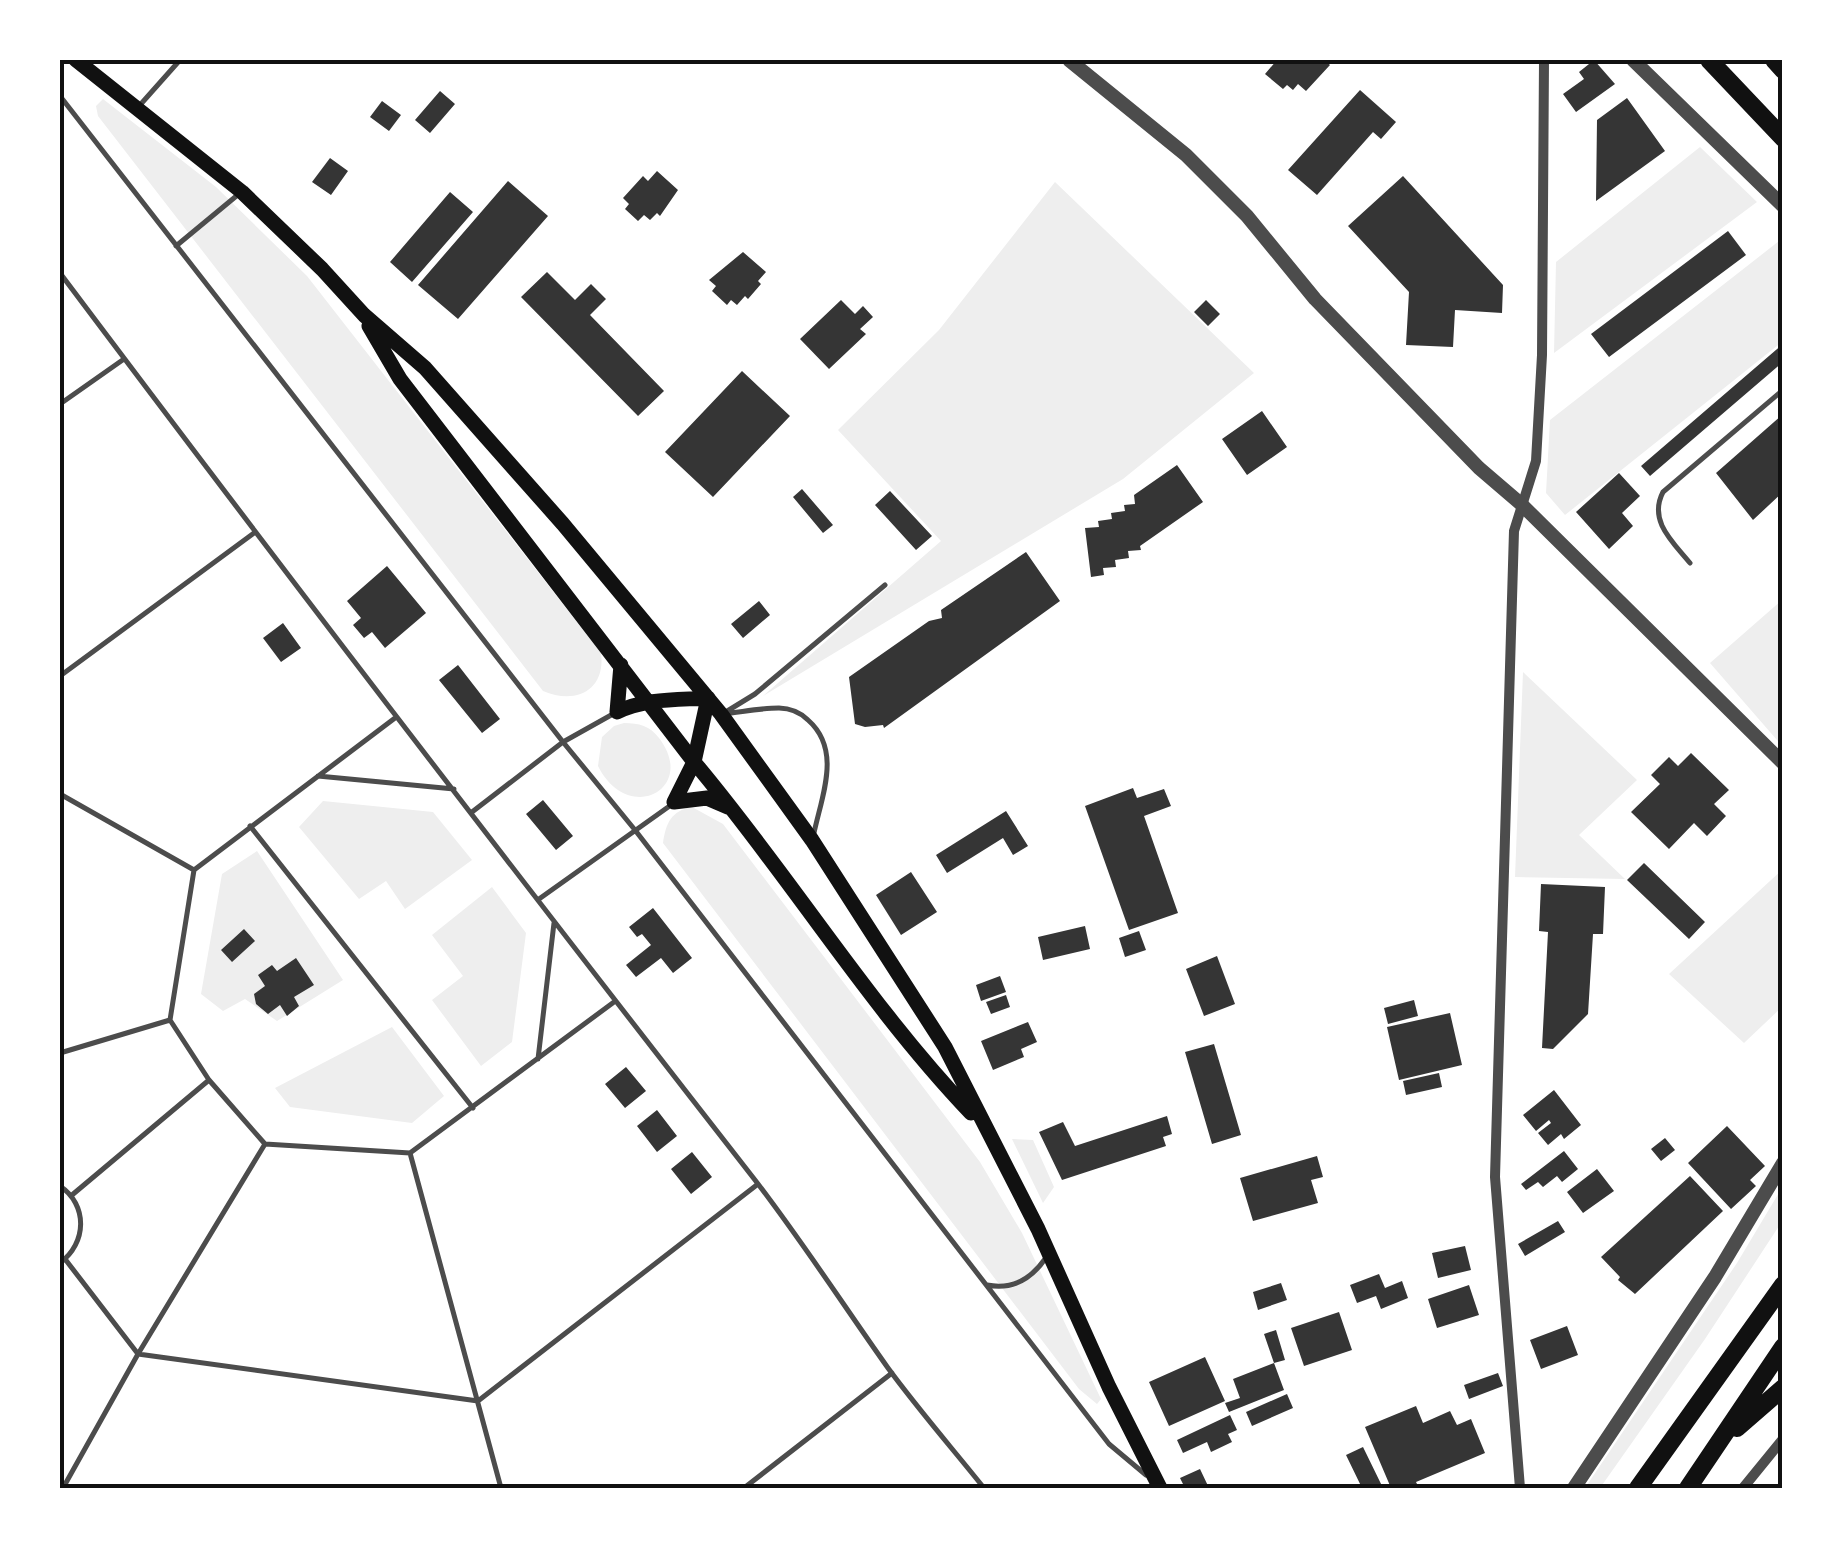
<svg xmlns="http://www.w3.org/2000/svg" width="1843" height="1548" font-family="'DejaVu Sans',sans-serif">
  <rect width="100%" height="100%" fill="#fff"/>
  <path fill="#eee" d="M103,99L216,187L307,276L601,653C606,691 575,705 543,691L98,116L96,106Z
    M1700,147L1757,202L1554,353L1556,262Z
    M1055,182L1254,373L1123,479L763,696L941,541L838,430L939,330Z
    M1783,238V341L1565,515L1546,493L1550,420Z
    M1783,599V747L1710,663Z
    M1523,672L1637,780L1579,835L1625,879L1515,877Z
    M624,723C639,723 650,726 659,738C698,789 628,826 598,766L602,737L614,726Z
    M323,801L433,812L472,860L405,909L386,881L359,899L299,827Z
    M692,807L723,824L980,1162L1022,1233L1101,1399L1097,1404L1079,1389L663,843C666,823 671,811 692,807Z
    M257,851L343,980L277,1021L245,999L223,1011L201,994L222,874Z
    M1783,869V1006L1744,1043L1669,974Z
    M492,887L526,933L512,1042L481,1066L432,1000L463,976L432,935Z
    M392,1027L444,1096L412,1123L290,1107L275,1088Z
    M1012,1139L1033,1140L1054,1187L1043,1203Z
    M1783,1186V1220L1705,1339L1600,1488H1585L1737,1263Z"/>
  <path fill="#353535" d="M1277,60L1281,63L1284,60H1325L1330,65L1306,91L1298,84L1293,90L1287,85L1283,89L1265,74Z
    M1594,60L1615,84L1576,112L1563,94L1584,79L1579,72Z
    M1360,90L1396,122L1381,139L1373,132L1317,195L1288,170Z
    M440,91L455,104L430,133L415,120Z
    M1627,98L1665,151L1596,201L1597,120Z
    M382,101L401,115L389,131L370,117Z
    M330,158L348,171L331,195L312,182Z
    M657,171L678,190L660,216L657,213L650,220L644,215L638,221L625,209L629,204L623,198L643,176L648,181Z
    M1403,176L1503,285L1502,313L1455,310L1453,347L1406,345L1409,292L1348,226Z
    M508,181L548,216L458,319L418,285Z
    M450,192L473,212L412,282L390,262Z
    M1728,231L1746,255L1609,357L1591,334Z
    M743,252L766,272L758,281L761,284L748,299L745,296L737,305L731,300L727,305L712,291L716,286L709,280Z
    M547,272L575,300L591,284L606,299L590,315L664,391L638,416L521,297Z
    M841,300L855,314L863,306L873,317L860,329L866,334L829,369L800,339Z
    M1206,300L1220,314L1208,326L1194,312Z
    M1783,344V362L1650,476L1641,466Z
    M742,371L790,416L713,497L665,452Z
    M1262,411L1287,447L1247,475L1222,439Z
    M1783,414V492L1753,520L1716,473Z
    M1177,465L1203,502L1140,546L1141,550L1128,551L1129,558L1115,560L1116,567L1103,568L1104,575L1091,577L1085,528L1099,527L1098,521L1112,519L1111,513L1125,511L1124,505L1135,504L1134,495Z
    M1619,473L1640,496L1622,513L1633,526L1609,549L1576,512Z
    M802,489L833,525L823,533L793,497Z
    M890,491L932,536L916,550L875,505Z
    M1026,552L1060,601L884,728L883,725L865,727L855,724L849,677L929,621L942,618L941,610Z
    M387,566L426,613L385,648L372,632L364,638L353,625L361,618L347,601Z
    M759,601L770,615L743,638L731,624Z
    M283,623L301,648L281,662L263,638Z
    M458,665L500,719L482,733L439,680Z
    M1691,753L1729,790L1714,804L1726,816L1707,836L1694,823L1669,849L1631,812L1660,784L1651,775L1669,757L1678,766Z
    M1133,788L1137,798L1164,789L1171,806L1144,816L1178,913L1129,930L1085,806Z
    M543,800L573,836L556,850L526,814Z
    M1006,811L1028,846L1013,855L1003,838L947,873L936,855Z
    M1644,863L1705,922L1689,939L1627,880Z
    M911,872L937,912L901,935L876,895Z
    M1541,884L1605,887L1603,934H1593L1588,1014L1553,1049L1542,1048L1548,932L1539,931Z
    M653,908L692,958L673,973L661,958L636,977L626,965L651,945L642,934L637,937L629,927Z
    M1085,926L1090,949L1043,960L1038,937Z
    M244,929L255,941L232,962L221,950Z
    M1139,931L1146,950L1125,957L1119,938Z
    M1217,956L1235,1004L1204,1016L1186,969Z
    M296,958L314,985L294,997L299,1006L287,1016L280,1005L268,1014L256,1004L254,994L265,986L258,975L272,965L277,971Z
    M1000,976L1006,992L981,1001L976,985Z
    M1006,995L1010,1007L991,1014L986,1002Z
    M1414,1000L1418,1016L1388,1024L1384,1008Z
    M1450,1013L1462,1065L1399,1080L1387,1027Z
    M1028,1022L1037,1042L1021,1049L1024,1057L993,1070L981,1041Z
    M1214,1044L1241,1135L1212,1144L1185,1052Z
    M626,1067L646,1091L625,1108L605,1084Z
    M1439,1073L1442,1087L1406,1095L1403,1081Z
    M1554,1090L1581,1125L1564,1139L1561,1134L1548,1145L1538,1133L1551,1123L1549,1120L1536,1131L1523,1115Z
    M657,1110L677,1136L657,1152L637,1126Z
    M1167,1116L1172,1134L1163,1137L1166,1146L1062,1180L1039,1132L1063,1122L1075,1146Z
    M1727,1126L1765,1166L1750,1180L1756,1186L1731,1209L1688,1163Z
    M1665,1138L1675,1150L1661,1161L1651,1149Z
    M1564,1151L1578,1169L1562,1182L1557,1176L1543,1187L1538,1182L1526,1190L1521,1184Z
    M692,1152L712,1177L691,1194L671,1169Z
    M1317,1156L1323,1177L1311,1180L1318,1203L1253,1221L1240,1178Z
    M1597,1169L1614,1191L1583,1213L1567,1192Z
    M1690,1176L1723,1211L1635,1294L1618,1280L1620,1277L1601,1257Z
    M1558,1221L1565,1232L1525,1256L1518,1244Z
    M1465,1246L1471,1270L1438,1278L1432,1253Z
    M1379,1274L1385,1288L1402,1281L1408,1298L1381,1309L1376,1296L1357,1303L1350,1285Z
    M1281,1283L1287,1300L1258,1310L1253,1292Z
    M1469,1285L1479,1315L1437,1328L1428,1299Z
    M1339,1312L1352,1350L1304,1366L1291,1328Z
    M1567,1326L1578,1355L1541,1369L1530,1340Z
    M1276,1330L1285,1360L1274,1363L1264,1334Z
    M1205,1357L1225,1401L1169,1426L1149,1382Z
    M1274,1363L1284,1390L1229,1412L1225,1403L1240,1398L1233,1379Z
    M1498,1373L1503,1386L1469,1399L1464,1385Z
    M1287,1394L1293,1408L1252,1426L1246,1412Z
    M1416,1406L1423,1423L1450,1411L1457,1425L1471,1419L1485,1453L1416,1482L1419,1488H1391L1365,1427Z
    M1230,1415L1237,1430L1228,1434L1232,1442L1211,1452L1207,1442L1183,1453L1177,1440Z
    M1363,1447L1383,1488H1362L1346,1455Z
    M1200,1469L1209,1488H1185L1180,1478Z"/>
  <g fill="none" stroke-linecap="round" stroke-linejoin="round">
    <path stroke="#4c4c4c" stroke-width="5" d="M60,96L563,742L635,830L1109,1444L1146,1475
      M140,105L180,60
      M176,246L240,193
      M60,273C289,578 521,880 755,1180C802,1241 844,1306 888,1368C918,1409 952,1448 984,1488
      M60,404L124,359
      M1690,563C1673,542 1648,521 1663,492L1783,390
      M60,676L254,533
      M724,713L755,694L885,585
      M723,714C742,712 761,708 779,708C790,708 801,713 808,720C842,750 822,795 814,833
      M395,718L194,870L170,1020L209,1080L265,1144L410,1153L614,1002
      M318,776L454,789
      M60,794L194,870
      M472,812L563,742L613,714
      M250,826L473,1108
      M539,899L671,805
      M60,1053L170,1020
      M538,1059L554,923
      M410,1153L501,1488
      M60,1186C88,1205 87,1243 60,1263
      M72,1195L209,1080
      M65,1259L138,1354L478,1401L758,1184
      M987,1285C1012,1290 1031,1279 1045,1259
      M63,1488L138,1354L265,1144
      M744,1488L892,1373"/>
    <path stroke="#4c4c4c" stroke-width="10" d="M1520,1488L1495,1177L1514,531L1536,461L1542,355L1544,60
      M1743,1488L1783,1439"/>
    <path stroke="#4c4c4c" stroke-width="14" d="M1069,60L1186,155L1247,216L1315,299L1479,468L1521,504L1783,763
      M1633,60L1783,206
      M1574,1488L1715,1277L1783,1163"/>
    <path stroke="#111" stroke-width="15" d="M76,60L242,192L322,269L364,315L425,368L563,524L721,714L812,840L945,1047L1038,1229L1109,1387L1160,1488
      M369,326L400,379L694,762C790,876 868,1005 971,1113
      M621,665L617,712C646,698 677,700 708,698
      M674,802L694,762L708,698
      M674,802L707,798L728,807"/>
    <path stroke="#111" stroke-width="18" d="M1709,60L1783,138
      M1774,60L1783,70
      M1737,1428L1783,1388
      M1638,1488L1783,1285
      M1688,1488L1783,1347"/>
  </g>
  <rect width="1843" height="1548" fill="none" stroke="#ffffff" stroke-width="125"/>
  <rect x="62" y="62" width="1718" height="1424" fill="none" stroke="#111" stroke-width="4"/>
</svg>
